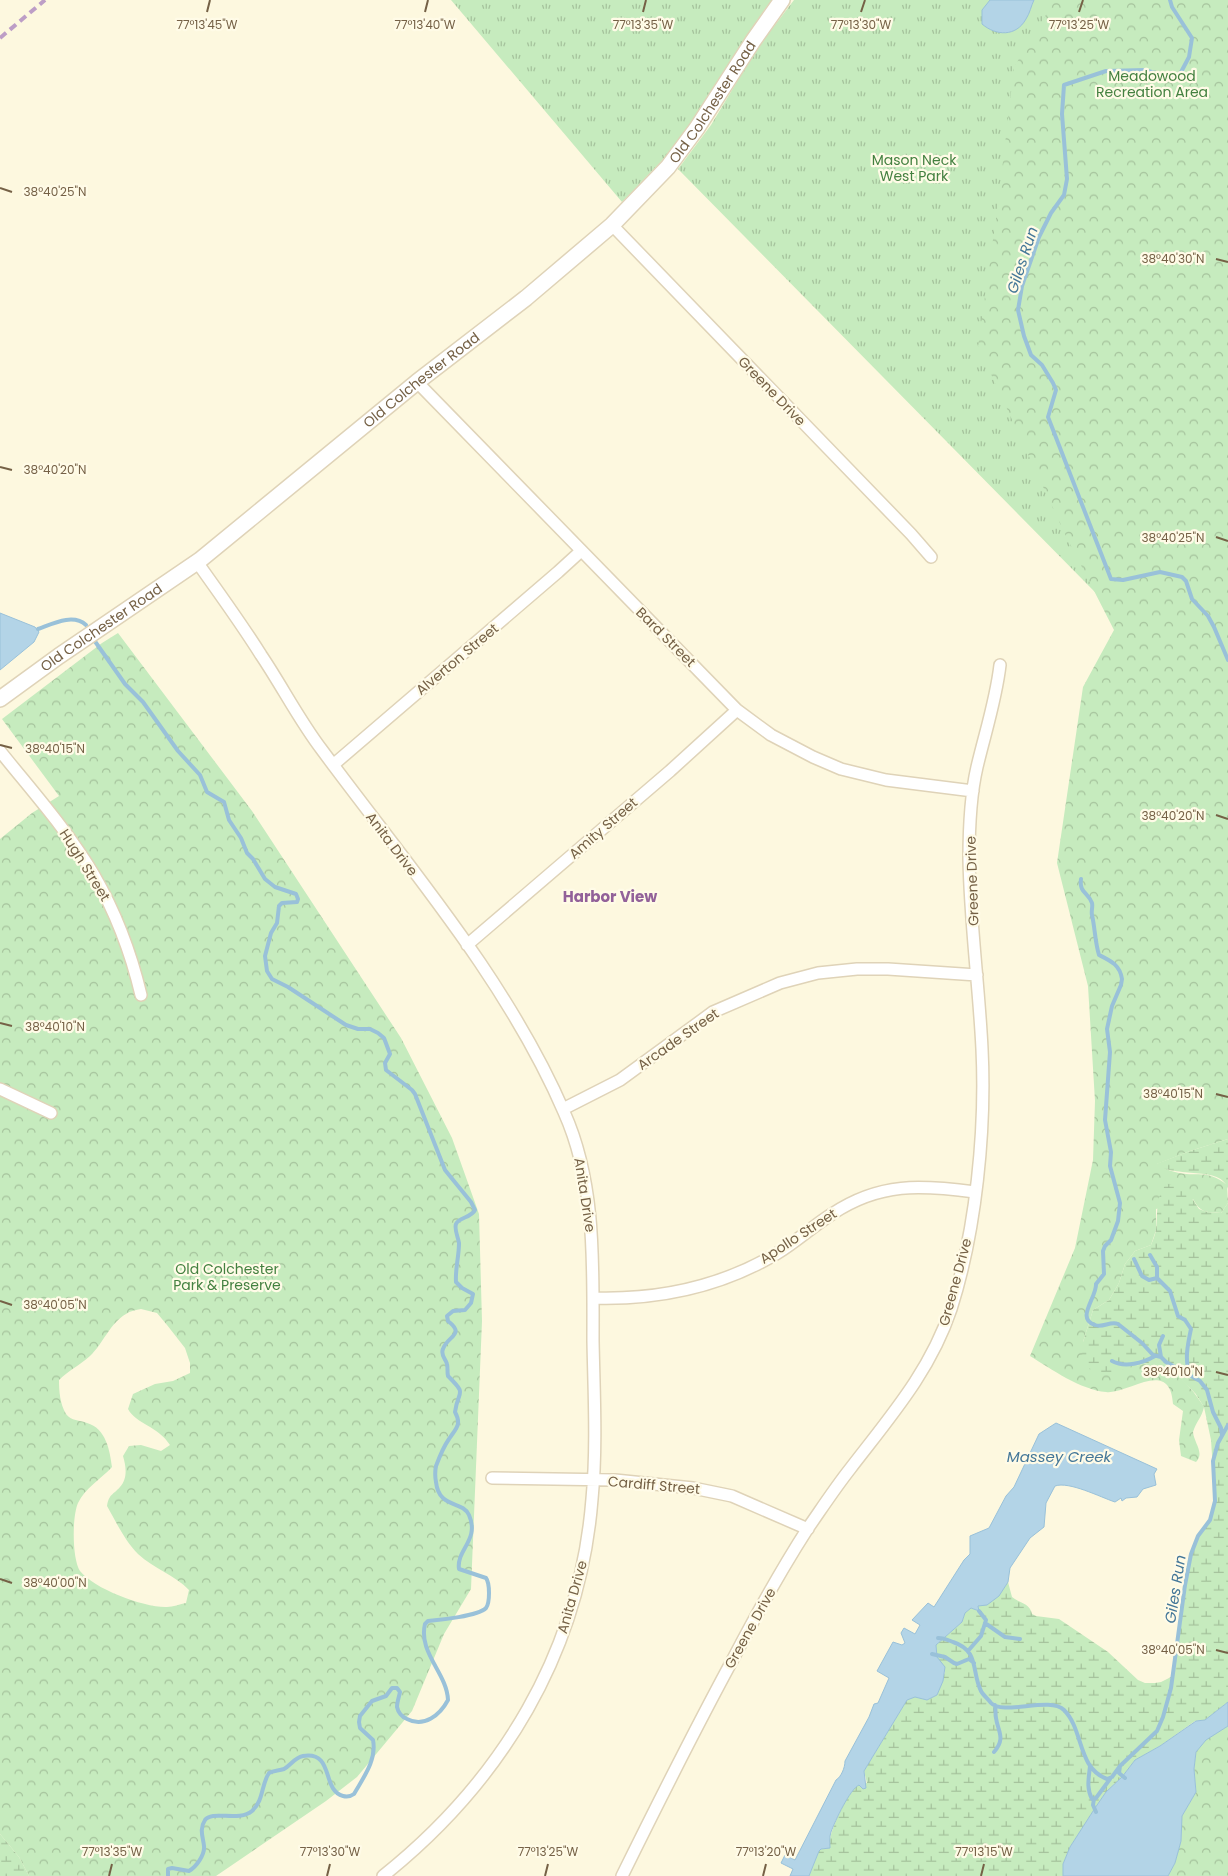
<svg xmlns="http://www.w3.org/2000/svg" width="1228" height="1876" font-family="Poppins,sans-serif">
  <defs>
    <pattern id="grass-tufts" width="24" height="20" patternUnits="userSpaceOnUse" patternTransform="scale(1.25)"><rect width="24" height="20" fill="#c6ebbe"/><path d="M3 7l-1-3M5 7V3M7 7l1-3M15 17l-1-3M17 17v-4M19 17l1-3" fill="none" stroke="#a5c29c"/></pattern>
    <pattern id="forest-crowns" width="20" height="18" patternUnits="userSpaceOnUse" patternTransform="scale(1.25)"><rect width="20" height="18" fill="#c6ebbe"/><path d="M2 6a3 3 0 1 1 6 0M12 15a3 3 0 1 1 6 0" fill="none" stroke="#a5c29c"/></pattern>
    <pattern id="wetland-marsh" width="20" height="14" patternUnits="userSpaceOnUse" patternTransform="scale(1.25)"><rect width="20" height="14" fill="#c6ebbe"/><path d="M1 5h8M5 5V1M11 12h8M15 12V8" fill="none" stroke="#a5c29c"/></pattern>
  </defs>
  <rect width="100%" height="100%" fill="#fdf8df"/>
  <path fill="url(#grass-tufts)" d="M451,0H772C739,41 718,90 687,132C667,157 644,179 622,202Z
    M794,0H1228L1157,655L678,169L711,125L756,50Z"/>
  <path fill="url(#forest-crowns)" fill-rule="evenodd" d="M1055,0H1228V1139L1190,1151L1157,1164C1163,1167 1169,1171 1175,1172C1197,1178 1206,1168 1227,1185L1228,1203L1221,1213C1205,1212 1201,1213 1193,1199L1156,1209V1230L1151,1245L1135,1251L1125,1264L1119,1283L1109,1300L1093,1310L1083,1342C1096,1348 1120,1363 1132,1365C1137,1367 1143,1363 1148,1363C1172,1363 1192,1388 1204,1407C1202,1417 1196,1422 1193,1432C1194,1443 1205,1453 1196,1462L1181,1456L1179,1440L1183,1411L1173,1404C1170,1357 1128,1395 1106,1392C1081,1390 1051,1369 1030,1356L1075,1248L1093,1160L1095,1101L1088,986L1057,863L1083,687L1114,630L1064,532L978,346L998,204L1014,67Z
    M118,633L252,811L401,1038L452,1138L479,1214L482,1321L471,1589L444,1634L412,1711L357,1777L326,1801L216,1876H29L19,1857L0,1834V839L32,813L59,796L2,719L102,643ZM141,1309L157,1313L167,1325L185,1348L190,1363V1373L173,1381L155,1384L133,1394L128,1409C136,1424 158,1426 170,1445L161,1451L141,1445L129,1446L123,1456C126,1466 128,1478 120,1487C113,1495 109,1494 107,1506C116,1522 125,1541 138,1554C154,1569 175,1575 189,1590L186,1603C180,1604 173,1607 167,1607C145,1608 94,1589 80,1571C72,1559 72,1517 78,1503C85,1488 101,1479 112,1467C110,1451 106,1428 87,1423C80,1420 71,1421 66,1414C60,1404 59,1391 59,1380C68,1371 80,1365 90,1356C103,1344 110,1323 126,1314C130,1311 136,1310 141,1309Z
    M1228,1726V1876H1168L1175,1863L1181,1841L1182,1816L1196,1792L1194,1769L1196,1752L1205,1740Z"/>
  <path fill="url(#wetland-marsh)" d="M1228,1139V1189C1222,1165 1174,1179 1156,1164L1190,1151Z
    M1166,1184L1177,1185L1186,1189L1199,1209L1207,1212L1221,1213L1228,1203V1702L1205,1720L1195,1721L1160,1746L1135,1760L1122,1777L1106,1792L1095,1808L1070,1847L1063,1864V1876H809L819,1851L821,1849H826L830,1843C828,1834 848,1792 856,1787C858,1784 863,1784 867,1783L864,1771L907,1700L915,1696L927,1700L937,1695L945,1672L937,1657L936,1645L962,1622L965,1613L971,1608L979,1611L978,1605C994,1604 1000,1594 1008,1582L1012,1597C1019,1603 1030,1603 1032,1614L1036,1616L1059,1619L1108,1652L1138,1680L1145,1683H1155L1161,1682L1173,1676L1185,1585L1191,1554L1198,1536L1210,1520L1215,1501L1211,1440L1204,1407L1195,1393L1183,1381L1162,1366L1147,1363L1110,1373L1099,1374L1089,1368L1082,1356L1083,1342L1093,1310L1109,1300L1119,1283L1125,1264L1135,1251L1151,1245C1153,1240 1155,1235 1156,1230C1158,1213 1155,1198 1166,1184Z
    M0,1834L19,1857L29,1876H0Z"/>
  <path fill="#b3d4e7" stroke="#99c1d9" d="M990,0H1034C1031,6 1030,13 1026,19C1016,37 996,36 982,24V10Z
    M0,613L35,627L39,632L34,642L0,670Z
    M1056,1423L1157,1469L1154,1474L1156,1485L1143,1489L1137,1497L1126,1498L1122,1501L1121,1498L1115,1502C1100,1497 1069,1481 1055,1486L1046,1503L1044,1527L1030,1538L1010,1568L1008,1582L999,1596L987,1605L978,1606L979,1611L971,1608L965,1613L962,1622L936,1645L937,1657L945,1667L943,1681L937,1695L927,1700L915,1697L907,1700L864,1771L866,1788L863,1789L859,1785C850,1789 835,1821 831,1832C829,1838 830,1842 830,1848L821,1849L819,1851L809,1876H790L793,1869L781,1863L785,1855L795,1860L836,1780C841,1777 845,1768 845,1761L869,1717L874,1704L878,1703L889,1678L877,1671L893,1642L902,1645L905,1643L901,1633L904,1628L915,1634L920,1625L912,1620L928,1603L934,1607L964,1560L970,1554V1536L989,1528L1006,1496L1014,1487L1039,1434Z
    M1228,1702V1726L1206,1740L1196,1752L1194,1769L1196,1792L1182,1816L1181,1841L1175,1863L1168,1876H1063V1864L1070,1847L1095,1808L1106,1792L1122,1777L1135,1760L1160,1746L1196,1721L1205,1720Z"/>
  <g fill="none" stroke-linecap="round" stroke-linejoin="round">
    <path stroke="#99c1d9" stroke-width="4" d="M1170,0L1172,7L1192,38L1189,57L1180,74L1168,77L1145,70L1106,71L1064,85L1062,114L1067,179L1064,195L1051,213L1039,237L1022,286L1018,310L1024,336L1031,355L1042,365L1053,383L1056,390L1048,417L1111,579L1123,580L1160,572L1182,577L1186,581L1192,599L1208,616L1214,627L1228,660
      M38,629C52,624 73,613 86,625
      M94,640L125,684L143,702L178,751L200,775L207,792L224,802L229,820L241,838L247,853L253,859L265,879L275,887L296,894L298,899L297,902L282,903L279,906L277,923L271,933L265,956L267,971L272,979L288,987L346,1025L358,1029H370L378,1033L384,1038L390,1054L385,1063L386,1070L412,1090L415,1094L445,1170L471,1202L475,1210C471,1218 459,1217 456,1224C454,1229 458,1237 459,1243C459,1257 455,1269 456,1282L462,1288L473,1294L471,1303L465,1310L453,1311L447,1316L448,1321C466,1335 447,1336 443,1349C440,1355 446,1359 447,1364C448,1368 447,1372 448,1376C468,1396 458,1389 455,1412C462,1425 456,1428 449,1439C444,1446 439,1458 436,1466C435,1471 435,1477 436,1482C439,1509 462,1500 469,1515C480,1540 456,1550 459,1569L486,1578C489,1582 489,1587 489,1593C489,1597 489,1604 486,1608C478,1616 440,1620 428,1621L425,1624C418,1653 447,1673 448,1700C440,1715 424,1728 407,1719C402,1717 398,1712 397,1707C397,1702 399,1697 400,1692L397,1688H392L386,1696L372,1701L360,1716L359,1722L360,1728L373,1740C377,1760 363,1778 354,1794C350,1797 347,1797 343,1796C321,1790 335,1751 303,1756C294,1758 291,1765 284,1769C278,1771 274,1770 269,1773C261,1785 264,1800 252,1811C239,1822 212,1810 205,1820C199,1829 203,1837 204,1846C205,1855 196,1867 189,1871L172,1868L168,1869V1876
      M1081,879C1079,893 1088,892 1092,903C1093,907 1091,911 1092,915C1095,928 1095,942 1099,955C1111,961 1120,965 1122,979L1121,985L1112,1006L1107,1029L1110,1052L1105,1120L1111,1152L1110,1166L1120,1203L1118,1221L1111,1240L1105,1246L1103,1251L1104,1274L1096,1284C1097,1297 1075,1319 1095,1325C1103,1328 1110,1321 1118,1324L1142,1343L1153,1355L1161,1357L1166,1362L1200,1381L1207,1390L1213,1412L1221,1428L1222,1435
      M1150,1255L1157,1267V1278L1170,1291L1178,1316L1185,1320L1191,1329C1188,1343 1184,1361 1190,1374
      M1134,1259L1142,1276L1149,1280L1157,1278
      M1161,1357L1159,1345L1163,1336
      M1112,1361C1125,1368 1143,1363 1155,1356
      M985,1623L1005,1637L1020,1639
      M938,1638C944,1638 948,1640 953,1642C980,1651 971,1671 981,1691C983,1695 988,1699 991,1703C1003,1716 1050,1696 1064,1710C1084,1730 1077,1768 1107,1779L1112,1777L1120,1766
      M968,1651L981,1636L986,1620L979,1611
      M932,1654L945,1657L954,1663L957,1664L969,1659L974,1663
      M994,1752C1006,1738 998,1732 996,1718C995,1714 996,1709 995,1705
      M1090,1766C1089,1777 1086,1788 1092,1799L1096,1798L1110,1779
      M1125,1778L1119,1773L1120,1766L1157,1731L1163,1717L1171,1688L1185,1585L1191,1554L1198,1536L1210,1520L1215,1501L1213,1461L1218,1443L1228,1425
      M1094,1799L1093,1805L1096,1812"/>
    <g stroke="#dfd3b8" stroke-width="14">
      <path id="minor" d="M612,225L911,534L931,557
        M417,382L737,710L771,735L813,757L841,769L886,780L973,791
        M197,562C219,593 241,623 261,655C282,686 299,720 322,750C407,865 507,980 564,1112C596,1183 593,1264 593,1341C594,1393 597,1447 592,1499C580,1652 502,1781 383,1876
        M0,751C32,791 68,831 94,875C116,913 131,953 141,995
        M333,765L558,572L581,551
        M467,945L670,771L737,710
        M0,1089L51,1113
        M563,1109L620,1080L713,1012L780,983L818,973L857,969H888L977,975
        M593,1298C658,1300 720,1287 776,1254C796,1242 813,1226 832,1214C880,1182 921,1185 975,1192
        M492,1478L615,1480L693,1488L732,1496L808,1529
        M622,1876C658,1803 694,1731 733,1659C756,1615 781,1570 808,1528C822,1508 835,1488 850,1469C889,1418 930,1372 951,1309C976,1231 986,1130 982,1049C979,986 970,922 969,859C969,828 970,797 977,767C985,733 996,700 1000,665"/>
    </g>
    <g stroke="#dfd3b8" stroke-width="18">
      <g id="tertiary">
        <path id="s1" d="M0,699L59,656L200,560L417,382L526,298L612,225L668,167L697,128L753,41L782,0"/>
      </g>
    </g>
    <use href="#minor" stroke="#fff" stroke-width="11"/>
    <use href="#tertiary" stroke="#fff" stroke-width="15"/>
    <path stroke="#bd9ec6" stroke-width="4" stroke-dasharray="8 5" stroke-linecap="butt" d="M0,38L45,0"/>
  </g>
  <path fill="none" stroke="#756146" stroke-width="2" d="M207,12L210,0M425,12L428,0M643,12L646,0M861,12L865,0M1079,12L1083,0M0,188L12,192M1216,259L1228,262M0,467L12,470M1216,537L1228,541M0,745L12,748M1216,815L1228,819M0,1023L12,1026M1216,1094L1228,1097M0,1301L12,1305M1216,1372L1228,1375M0,1579L12,1583M1216,1650L1228,1653M109,1876L112,1864M327,1876L330,1864M545,1876L548,1864M763,1876L766,1864M981,1876L984,1864"/>
  <g text-anchor="middle" dominant-baseline="central" stroke-width="4.5" stroke-linejoin="round" paint-order="stroke">
    <g font-size="14" fill="#448140" stroke="#fffbe7">
      <text x="1152" y="76">Meadowood<tspan x="1152" dy="16">Recreation Area</tspan></text>
      <text x="914" y="160">Mason Neck<tspan x="914" dy="16">West Park</tspan></text>
      <text x="227" y="1269">Old Colchester<tspan x="227" dy="16">Park &amp; Preserve</tspan></text>
    </g>
    <g font-size="14" fill="#756146" stroke="#fffbe7">
      <text stroke="none"><textPath href="#s1" startOffset="934">Old Colchester Road</textPath></text>
      <text stroke="none"><textPath href="#s1" startOffset="529">Old Colchester Road</textPath></text>
      <text transform="translate(772 391) rotate(46)">Greene Drive</text>
      <text stroke="none"><textPath href="#s1" startOffset="124">Old Colchester Road</textPath></text>
      <text transform="translate(666 637) rotate(45)">Bard Street</text>
      <text transform="translate(457 659) rotate(-40)">Alverton Street</text>
      <text transform="translate(603 828) rotate(-41)">Amity Street</text>
      <text transform="translate(392 844) rotate(53)">Anita Drive</text>
      <text transform="translate(85 865) rotate(58)">Hugh Street</text>
      <text transform="translate(972 881) rotate(-92)">Greene Drive</text>
      <text transform="translate(678 1039) rotate(-35)">Arcade Street</text>
      <text transform="translate(585 1195) rotate(81)">Anita Drive</text>
      <text transform="translate(798 1236) rotate(-33)">Apollo Street</text>
      <text transform="translate(955 1282) rotate(-75)">Greene Drive</text>
      <text transform="translate(654 1485) rotate(5)">Cardiff Street</text>
      <text transform="translate(572 1597) rotate(-74)">Anita Drive</text>
      <text transform="translate(750 1628) rotate(-61)">Greene Drive</text>
    </g>
    <g font-size="15" font-style="italic" fill="#447798" stroke="#fffbe7">
      <text transform="translate(1022 260) rotate(-72)">Giles Run</text>
      <text x="1059" y="1456">Massey Creek</text>
      <text transform="translate(1175 1589) rotate(-81)">Giles Run</text>
    </g>
    <g font-size="15" font-weight="bold" fill="#926199" stroke="#fffbe7">
      <text x="610" y="896">Harbor View</text>
    </g>
  </g>
  <g font-size="12" text-anchor="middle" fill="#756146" stroke="#fffbe7" stroke-width="4.5" stroke-linejoin="round" paint-order="stroke">
    <text x="207" y="29">77°13'45"W</text>
    <text x="425" y="29">77°13'40"W</text>
    <text x="643" y="29">77°13'35"W</text>
    <text x="861" y="29">77°13'30"W</text>
    <text x="1079" y="29">77°13'25"W</text>
    <text x="55" y="196">38°40'25"N</text>
    <text x="1173" y="263">38°40'30"N</text>
    <text x="55" y="474">38°40'20"N</text>
    <text x="1173" y="542">38°40'25"N</text>
    <text x="55" y="753">38°40'15"N</text>
    <text x="1173" y="820">38°40'20"N</text>
    <text x="55" y="1031">38°40'10"N</text>
    <text x="1173" y="1098">38°40'15"N</text>
    <text x="55" y="1309">38°40'05"N</text>
    <text x="1173" y="1376">38°40'10"N</text>
    <text x="55" y="1587">38°40'00"N</text>
    <text x="1173" y="1654">38°40'05"N</text>
    <text x="112" y="1856">77°13'35"W</text>
    <text x="330" y="1856">77°13'30"W</text>
    <text x="548" y="1856">77°13'25"W</text>
    <text x="766" y="1856">77°13'20"W</text>
    <text x="984" y="1856">77°13'15"W</text>
  </g>
</svg>
